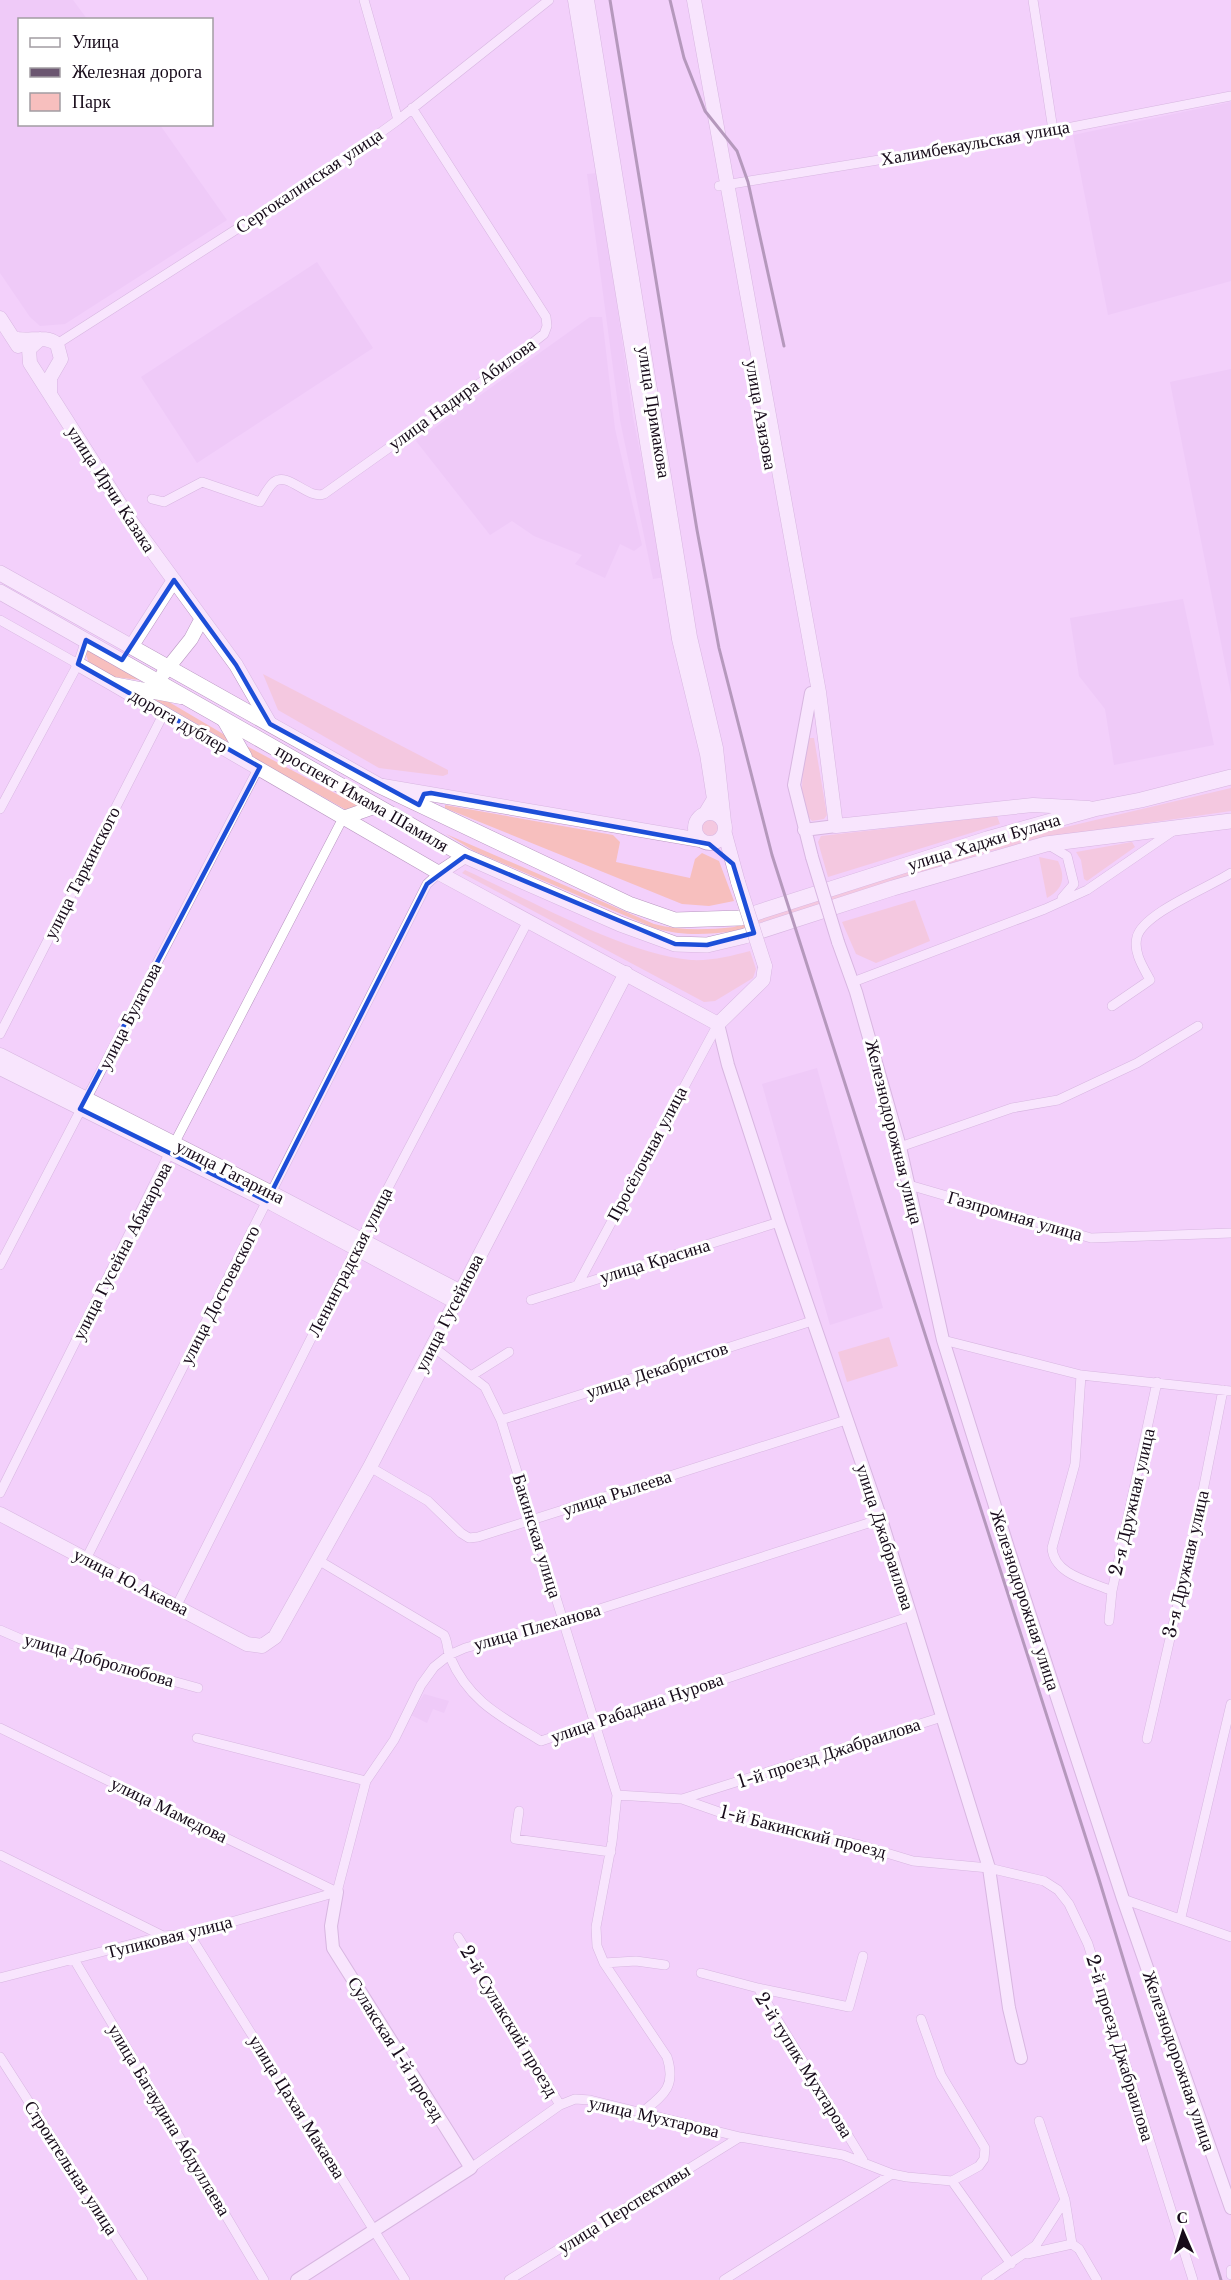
<svg xmlns="http://www.w3.org/2000/svg" width="1231" height="2280" font-family="'Libre Baskerville',serif">
  <rect width="100%" height="100%" fill="#f3d0fb"/>
  <path fill="#ebc3f4" d="M0,0H73L87,19L20,20V124L160,125L227,220L65,324L40,326L30,317L0,273Z
    M1231,102V281L1108,315L1073,135Z
    M598,173L633,417L665,577L653,579L620,420L587,174Z
    M317,262L373,348L197,463L141,377Z
    M590,317H602L615,429L642,545L634,551L620,544L605,578L575,564L582,555L534,536L512,521L490,535L416,441Z
    M1231,369V694L1170,382Z
    M1183,599L1214,745L1114,765L1105,709L1079,676L1070,618Z
    M817,1068L883,1308L830,1325L762,1084Z
    M424,1694L449,1701L444,1713L433,1709L427,1723L411,1715Z"/>
  <path fill="#f7bfbe" d="M89,649L140,680L114,677L90,666L85,652Z
    M263,674L448,770V774L443,776L379,768L278,710Z
    M142,692H152L230,738L235,746Z
    M809,738H814L827,815L824,819L812,821C794,804 805,760 809,738Z
    M239,742L361,807L348,811L247,754Z
    M1231,788V811L1049,837L991,851L734,931C706,935 682,936 654,928L474,851L446,834L654,924C681,931 706,930 734,927L989,845Z
    M445,805L613,835L620,842L616,862L690,878L695,859L702,853L719,861L734,901L709,906L682,904L445,808Z
    M997,816L1000,824L828,877L818,842L821,836Z
    M701 828a9 9 0 1 1 18 0a9 9 0 1 1-18 0Z
    M1132,842L1135,847L1087,881L1084,879L1081,860L1076,852Z
    M1039,857L1058,861C1066,878 1063,889 1047,898Z
    M465,870C526,898 626,955 691,960C712,961 731,956 750,951L756,969L753,978L715,1001L704,1002L462,873Z
    M915,900L930,941L876,963L856,954L842,922Z
    M889,1337L898,1366L847,1382L838,1352Z"/>
  <g fill="none" stroke-linecap="round" stroke-linejoin="round">
    <g stroke="#b897c0" stroke-width="10">
      <path id="minor" d="M364,0L398,120
        M1033,0L1053,130
        M719,186L1026,136L1231,96
        M57,344L326,172L398,120L549,0
        M152,499L164,502L202,482L260,502C264,496 268,487 274,482C288,471 308,500 324,494L497,371L544,334L547,326L546,317L412,108
        M0,620L78,664
        M0,809L78,664L86,640
        M1047,844L1067,856L1074,884L1062,898
        M853,982L1045,909L1087,890L1173,831
        M1112,1006L1150,980C1143,967 1133,952 1137,937C1143,913 1210,887 1231,873
        M0,1034L164,713
        M900,1147L1012,1108L1058,1100L1137,1063L1198,1026
        M909,1185L1091,1238L1231,1233
        M0,1265L259,767
        M577,1286L718,1024
        M531,1300L779,1222
        M943,1340L1081,1375L1231,1391
        M432,1346L485,1387L501,1420L617,1795L612,1842L596,1927L597,1946L604,1963L667,2057C677,2088 662,2096 640,2114
        M1081,1375L1075,1464L1052,1548C1054,1575 1090,1581 1112,1591
        M471,1376L509,1352
        M501,1420L812,1321
        M370,1467L428,1501L461,1533L469,1538L478,1537L846,1420
        M0,1493L174,1144L343,818
        M86,1559L427,884L439,873
        M318,1560L444,1635C448,1642 447,1650 450,1657C469,1702 502,1717 541,1741L911,1616
        M177,1605L356,1249L528,921
        M1109,1621L1112,1591L1157,1382
        M0,1630L23,1640L198,1688
        M0,1728L337,1892
        M197,1738L366,1781
        M1147,1739L1198,1516L1223,1390
        M617,1795L682,1799L739,1819L860,1845L913,1861L989,1868L1044,1881L1058,1890L1069,1904L1088,1944L1193,2280
        M682,1799L942,1717
        M519,1811L515,1839L611,1852
        M0,1855L163,1936
        M337,1892L366,1781L394,1740L421,1685L434,1667L449,1655L465,1648L562,1621L881,1519
        M1123,1899L1231,1937
        M1181,1917L1231,1704
        M189,1934L405,2280
        M458,1937L560,2105
        M75,1961L264,2280
        M604,1963L636,1961L665,1965
        M701,1973L758,1988L849,2007L863,1956
        M0,1978L163,1936L189,1934L337,1892
        M758,1988L863,2160
        M0,2057L143,2280
        M1039,2121L1065,2200L1072,2244
        M471,2168L560,2105L575,2099L590,2100L740,2137L843,2155L892,2174L907,2177L952,2181L979,2166L984,2159L985,2148L941,2075L921,2019
        M952,2181L1011,2264
        M1072,2244L1079,2249L1097,2280
        M1027,2254L1072,2244
        M1231,2270V2275
        M509,2280L740,2137
        M724,2280L892,2174
        M986,2280L1036,2245L1065,2200"/>
    </g>
    <g stroke="#b897c0" stroke-width="14">
      <path id="tertiary" d="M811,693L794,785L812,857
        M804,830L836,826
        M838,942L856,992L900,1147L943,1340L1010,1554L1123,1899L1231,2208
        M718,1024L728,1065L779,1222L881,1519L989,1868L1009,2008L1021,2058
        M297,2280L471,2168L333,1948L331,1926L337,1892"/>
    </g>
    <g stroke="#b897c0" stroke-width="15">
      <path id="secondary" d="M575,0L679,639L707,754L714,799L705,814
        M587,0L690,637L716,748L724,822
        M694,0L819,692L836,826L1033,805L1089,808
        M0,318L18,346
        M13,338C28,343 44,334 57,344L61,359L50,378V394
        M40,339L29,349L30,363L132,523L236,665L270,724
        M131,647L174,580
        M78,664L113,684L181,697
        M163,674L191,639L201,620
        M113,684L439,873L718,1024L763,980L765,966
        M224,720L245,757
        M383,786L700,840
        M695 828a15 15 0 1 1 30 0a15 15 0 1 1-30 0Z
        M343,818L377,806
        M725,834L738,882
        M439,873L465,856
        M0,1055L272,1193L459,1291
        M0,1068L273,1204L454,1301
        M0,1514L247,1644L262,1646L275,1637L370,1467L626,973"/>
    </g>
    <g stroke="#b897c0" stroke-width="16">
      <path id="primary" d="M0,573L378,785L629,904L675,920L740,918L987,839L1094,809L1141,800L1231,777
        M0,592L465,856L620,924L675,944L707,945L745,936L893,888L1046,844L1231,821"/>
    </g>
    <use href="#minor" stroke="#fff" stroke-width="9"/>
    <use href="#tertiary" stroke="#fff" stroke-width="12"/>
    <use href="#secondary" stroke="#fff" stroke-width="14"/>
    <use href="#primary" stroke="#fff" stroke-width="15"/>
    <path stroke="#6b5670" stroke-width="3" d="M610,0L697,530L719,648L772,855L1098,1876L1221,2280
      M670,0L684,58L705,111L737,151L748,182L784,346"/>
    <g stroke="#b897c0" stroke-width="14" stroke-linecap="butt">
      <path id="tertiary-bridge" d="M812,857L838,942"/>
    </g>
    <g stroke="#b897c0" stroke-width="15" stroke-linecap="butt">
      <path id="secondary-bridge" d="M738,882L765,966"/>
    </g>
    <use href="#tertiary-bridge" stroke="#fff" stroke-width="12"/>
    <use href="#secondary-bridge" stroke="#fff" stroke-width="14"/>
  </g>
  <path d="M0 0H1231V2280H0ZM174,580L236,665L270,724L419,805L424,794L431,793L709,844L733,864L754,933L707,945L675,944L465,856L427,884L267,1201L80,1109L260,767L78,664L86,640L122,660Z" fill="#f3d0fb" fill-opacity=".55" fill-rule="evenodd"/>
  <path fill="none" stroke="#1d4ed8" stroke-width="4.5" stroke-linejoin="round" d="M174,580L236,665L270,724L419,805L424,794L431,793L709,844L733,864L754,933L707,945L675,944L465,856L427,884L267,1201L80,1109L260,767L78,664L86,640L122,660Z"/>
  <g text-anchor="middle" dominant-baseline="central" stroke-width="6" stroke-linejoin="round" paint-order="stroke">
    <g font-size="18" fill="#170b1a" stroke="#fff">
      <text transform="translate(975 143) rotate(-10)">Халимбекаульская улица</text>
      <text transform="translate(309 181) rotate(-34)">Сергокалинская улица</text>
      <text transform="translate(462 394) rotate(-36)">улица Надира Абилова</text>
      <text transform="translate(654 412) rotate(81)">улица Примакова</text>
      <text transform="translate(761 415) rotate(80)">улица Азизова</text>
      <text transform="translate(111 489) rotate(57)">улица Ирчи Казака</text>
      <text transform="translate(179 721) rotate(30)">дорога дублер</text>
      <text transform="translate(362 798) rotate(30)">проспект Имама Шамиля</text>
      <text transform="translate(984 842) rotate(-17)">улица Хаджи Булача</text>
      <text transform="translate(82 873) rotate(-63)">улица Таркинского</text>
      <text transform="translate(130 1016) rotate(-63)">улица Булатова</text>
      <text transform="translate(894 1132) rotate(76)">Железнодорожная улица</text>
      <text transform="translate(647 1154) rotate(-62)">Просёлочная улица</text>
      <text transform="translate(230 1172) rotate(27)">улица Гагарина</text>
      <text transform="translate(1015 1216) rotate(16)">Газпромная улица</text>
      <text transform="translate(122 1251) rotate(-63)">улица Гусейна Абакарова</text>
      <text transform="translate(655 1261) rotate(-17)">улица Красина</text>
      <text transform="translate(350 1262) rotate(-63)">Ленинградская улица</text>
      <text transform="translate(220 1295) rotate(-63)">улица Достоевского</text>
      <text transform="translate(449 1313) rotate(-63)">улица Гусейнова</text>
      <text transform="translate(657 1370) rotate(-18)">улица Декабристов</text>
      <text transform="translate(617 1493) rotate(-18)">улица Рылеева</text>
      <text transform="translate(1132 1502) rotate(-77)">2-я Дружная улица</text>
      <text transform="translate(537 1536) rotate(73)">Бакинская улица</text>
      <text transform="translate(885 1537) rotate(72)">улица Джабраилова</text>
      <text transform="translate(1186 1564) rotate(-77)">3-я Дружная улица</text>
      <text transform="translate(131 1582) rotate(27)">улица Ю.Акаева</text>
      <text transform="translate(1025 1600) rotate(72)">Железнодорожная улица</text>
      <text transform="translate(537 1627) rotate(-16)">улица Плеханова</text>
      <text transform="translate(99 1660) rotate(16)">улица Добролюбова</text>
      <text transform="translate(637 1708) rotate(-19)">улица Рабадана Нурова</text>
      <text transform="translate(829 1753) rotate(-18)">1-й проезд Джабраилова</text>
      <text transform="translate(169 1810) rotate(26)">улица Мамедова</text>
      <text transform="translate(803 1832) rotate(14)">1-й Бакинский проезд</text>
      <text transform="translate(169 1937) rotate(-14)">Тупиковая улица</text>
      <text transform="translate(509 2021) rotate(59)">2-й Сулакский проезд</text>
      <text transform="translate(1120 2048) rotate(73)">2-й проезд Джабраилова</text>
      <text transform="translate(396 2049) rotate(58)">Сулакская 1-й проезд</text>
      <text transform="translate(1179 2061) rotate(71)">Железнодорожная улица</text>
      <text transform="translate(804 2065) rotate(58)">2-й тупик Мухтарова</text>
      <text transform="translate(297 2107) rotate(58)">улица Цахая Макаева</text>
      <text transform="translate(654 2117) rotate(13)">улица Мухтарова</text>
      <text transform="translate(169 2120) rotate(59)">улица Багаудина Абдуллаева</text>
      <text transform="translate(71 2168) rotate(57)">Строительная улица</text>
      <text transform="translate(624 2209) rotate(-32)">улица Перспективы</text>
    </g>
  </g>
  <rect x="18" y="18" width="195" height="108" fill="#ffffff" stroke="#a29da3" stroke-width="1.5"/>
  <rect x="30" y="38" width="30" height="9" fill="#ffffff" stroke="#a29da3" stroke-width="1.5"/>
  <text x="72" y="48" font-size="18" fill="#170b1a">Улица</text>
  <rect x="30" y="68" width="30" height="9" fill="#6b5670" stroke="#a29da3" stroke-width="1.5"/>
  <text x="72" y="78" font-size="18" fill="#170b1a">Железная дорога</text>
  <rect x="30" y="93" width="30" height="18" fill="#f7bfbe" stroke="#a29da3" stroke-width="1.5"/>
  <text x="72" y="108" font-size="18" fill="#170b1a">Парк</text>
  <g transform="translate(1183 2232) rotate(357)" stroke="#ffffff" stroke-width="4.5" paint-order="stroke">
  <path d="M0-4.5L10 22L0 15L-10 22Z" fill="#170b1a"/>
  <text y="-9" font-size="16" font-weight="bold" text-anchor="middle" fill="#170b1a">С</text>
  </g>
</svg>
